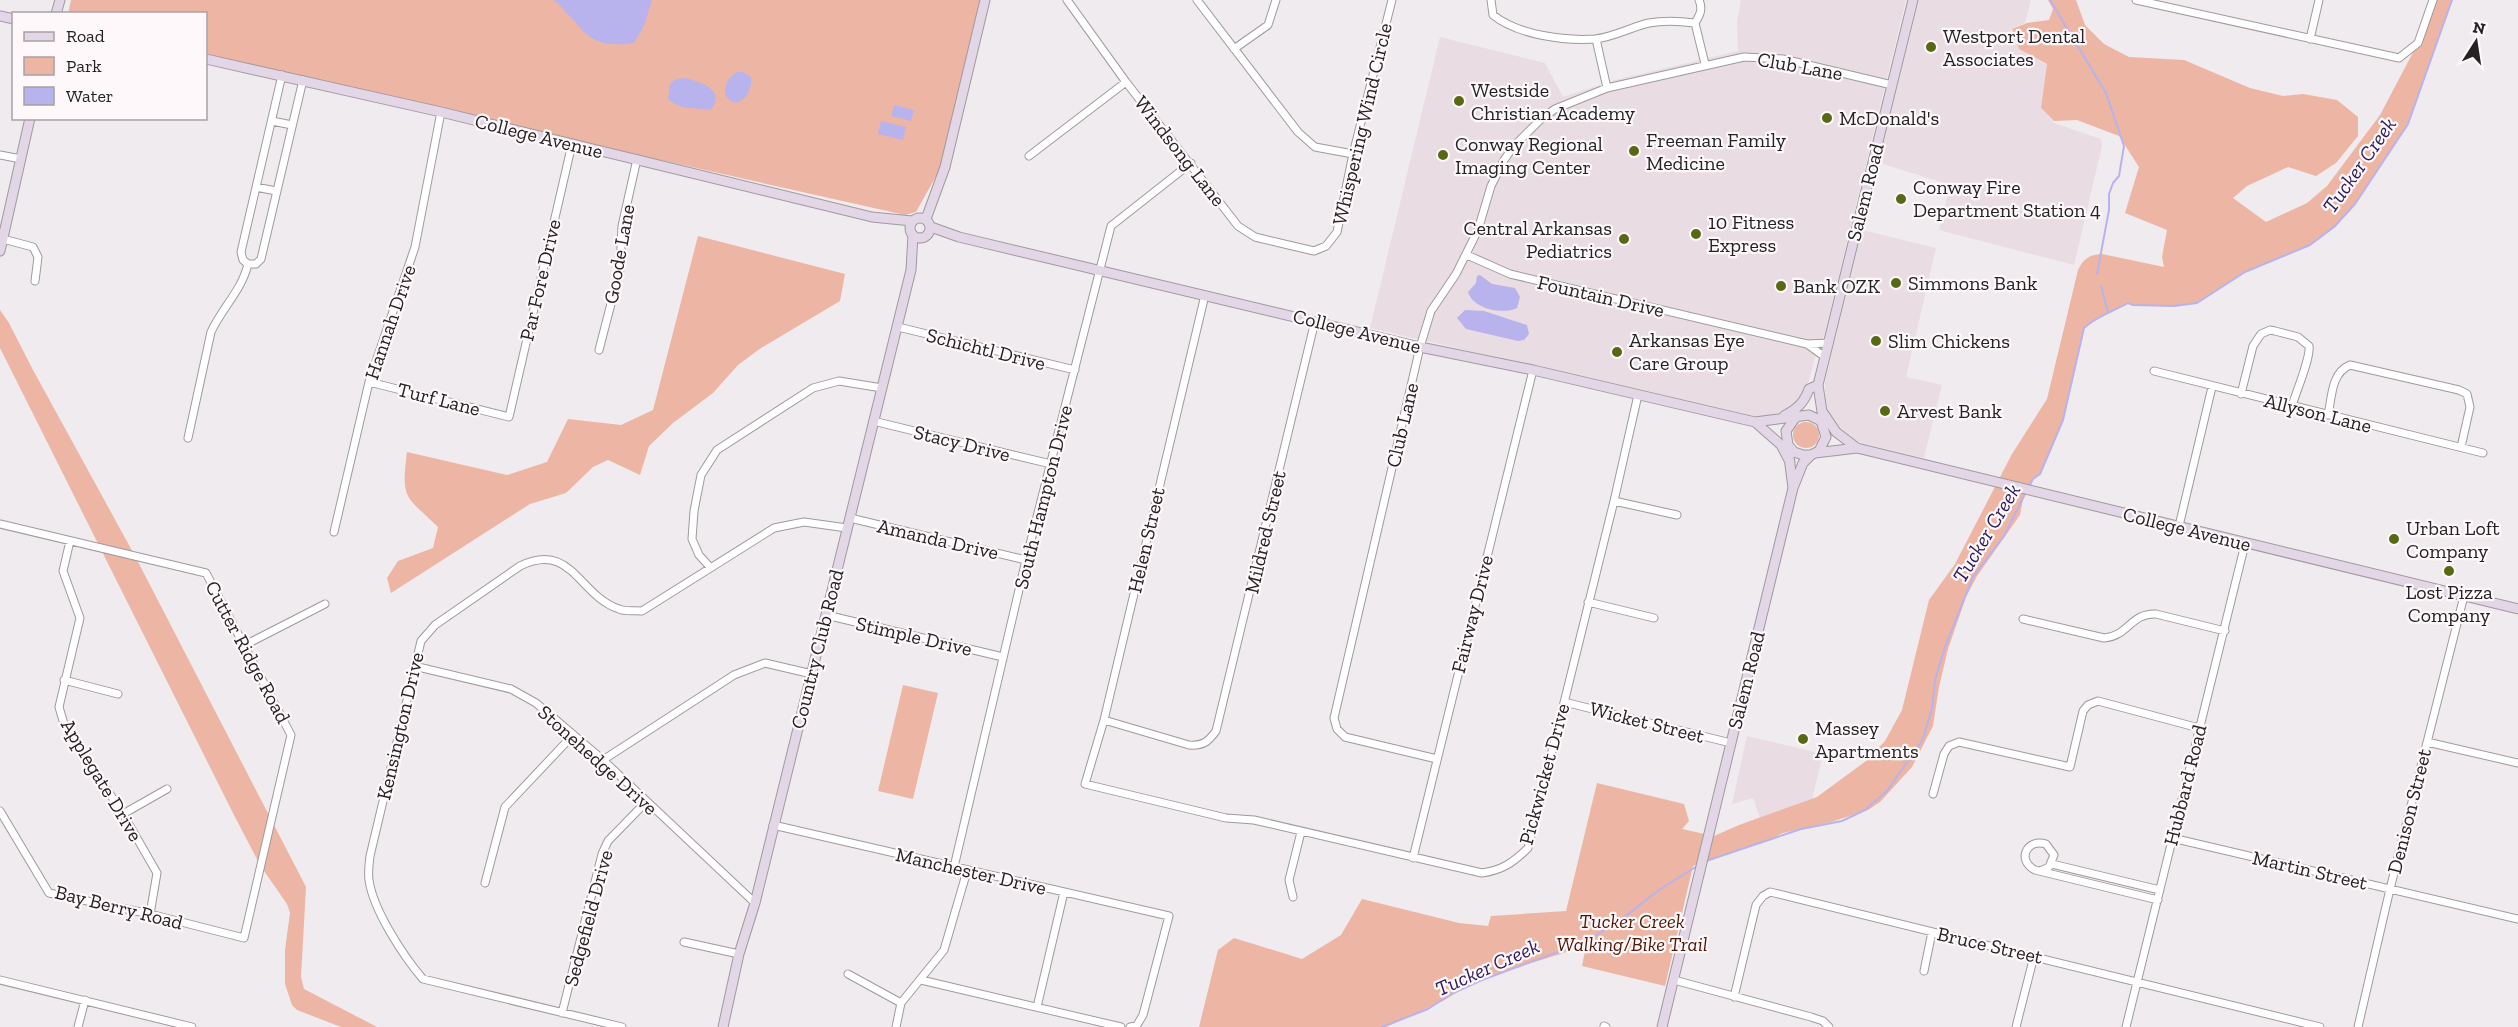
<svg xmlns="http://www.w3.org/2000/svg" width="2518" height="1027" font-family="'Zilla Slab',serif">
  <rect width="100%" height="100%" fill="#f0ebee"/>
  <path fill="#e9dce3" d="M1741,0H1906L1825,332L1815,358L1805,395L1785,413L1763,417L1752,416L1370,328L1440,37L1545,63L1563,97L1615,80L1738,51L1737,22Z
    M1919,0H2031L2025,23L2011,29L2019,49L2047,65L2041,108L2054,123L2101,139L2102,146L2074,265L1939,230L1950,185L1883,164L1882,149Z
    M1862,230L1936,248L1906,377L1942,385L1924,458L1862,443L1842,434L1828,416L1825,407V382Z
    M1747,736L1823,754L1812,799L1760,818L1753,798L1732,804Z"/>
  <path fill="#edb5a3" d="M71,0H980L940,169L916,212L905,215L206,58V14H68Z
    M2048,0H2076L2085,25L2104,44L2129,57L2184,60L2250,88L2283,96L2303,94L2337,100L2358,117V136L2336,163L2316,176L2288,167L2247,186L2233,198L2266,222L2307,203L2327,186L2380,115L2418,43L2433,0H2452L2408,124L2355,204L2334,227L2310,245L2245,272L2197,303L2174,306L2133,305L2127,303C2112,312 2097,316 2084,328L2063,420L2040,474L2033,479L2023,499L2020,515L1977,576L1966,597L1948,649L1939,687L1933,726L1912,767L1880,802L1868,810L1831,822L1783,833L1767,841L1693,866L1665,986L1582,966L1586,946L1477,980L1443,1001L1386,1027H1199L1218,950L1234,938L1302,959L1341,935L1362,899L1459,923L1488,926L1491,916L1566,911L1597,783L1684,804L1689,821L1682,829L1714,836L1739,825L1817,797L1866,761L1885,741L1902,710L1929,600L1955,564L2012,454L2047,399L2078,270C2084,258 2089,255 2102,254L2164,267L2162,257L2167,230L2125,213L2139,167L2119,136L2077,120L2054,121L2041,108L2047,64L2019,49L2012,29L2027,23L2049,20L2053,9Z
    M698,236L845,274L840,301L761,348L738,365L713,393L673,423L649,446L640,475L608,460L593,467L566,493L530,504L391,593L387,578L398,561L433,548L438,527C405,495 401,500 407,452L507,475L547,462L568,419L621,425L653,410Z
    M0,310L9,323L33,370L135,556L306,887L301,977L304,989L377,1027H341L297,1010L292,1005L285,984V950L290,913L287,904L260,865L235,817L0,348Z
    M1793 435a13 13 0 1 1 26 0a13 13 0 1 1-26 0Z
    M903,685L938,693L913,799L878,791Z"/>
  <path fill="#b8b3ed" d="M554,0H652L644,26L634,43C585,50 585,28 554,0Z
    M737,72H743L751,77C752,89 747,100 735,103C719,97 724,80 737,72Z
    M684,78C701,82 726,89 711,110C694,107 681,111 668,99L670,84L676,79Z
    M894,105L914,110L911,121L891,116Z
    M881,121L906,127L903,140L878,134Z
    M1480,275L1492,284L1515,288L1520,297L1517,308C1503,315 1473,309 1468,292L1476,283L1477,276Z
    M1465,310L1484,311L1527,325L1529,334L1524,340L1518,341L1466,329L1457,318Z"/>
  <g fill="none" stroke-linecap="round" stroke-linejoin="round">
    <path stroke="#b8b3ed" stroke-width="2" d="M2050,0L2106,93L2124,146L2119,176L2113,183L2109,194V210L2097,274
      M2101,286L2108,313
      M2029,487L2033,479L2040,474L2063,420L2084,328C2097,316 2112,312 2128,303L2133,305L2174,306L2197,303L2245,272L2310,245L2334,227L2355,204L2408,124L2452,0
      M1706,861L1801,829L1842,821L1865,810L1887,791L1922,741L1932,709L1935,680L1945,647L1973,577L2004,536L2026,492
      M1382,1027L1428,1009L1451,994L1482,980L1585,942L1623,918L1659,890L1699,865"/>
    <g stroke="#9f9a9c" stroke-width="9">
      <path id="street" d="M1067,0L1126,82L1238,226L1255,237L1314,251L1326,246L1337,232L1353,154L1392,0
        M1197,0L1298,132L1315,147L1353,154
        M1491,0L1493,15C1518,35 1564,41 1595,39C1614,37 1631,27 1649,23C1664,20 1680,21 1695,23C1700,15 1703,9 1699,0
        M2136,0L2399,58L2418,43L2433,0
        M1695,23L1705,64
        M1596,39L1607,88
        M2310,39L2319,0
        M1234,49L1268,25L1276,0
        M272,121L292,125
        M0,155L21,159
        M1029,156L1126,82
        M256,187L276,191
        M3,239L33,247L38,257L35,281
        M1467,255L1510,274L1807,344L1829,343
        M248,264H256L261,259L303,80
        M248,264L243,260L241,252L282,75
        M1205,295L1104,720L1085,784L1226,818L1254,820L1482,873C1502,870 1513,863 1528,848L1614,501L1638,395
        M898,327L1075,370
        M1807,344L1825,357
        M599,350L620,269L622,226L637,159
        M2154,371L2483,453
        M369,382L509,417L572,144
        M2241,394L2253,346L2261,334L2270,330L2275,331L2298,337L2309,346C2311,357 2296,392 2292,406
        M2328,415C2332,397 2331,373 2350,365L2459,390L2467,394L2470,407L2461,447
        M873,421L1051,464
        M188,438L211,332C222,308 242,290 248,264
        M1614,501L1677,515
        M850,518L1026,560
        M0,524L206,573L291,735L244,938L150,914L49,893L0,811
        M2179,526L2212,387
        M334,532L369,382L415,247L441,112
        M70,541L63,571L80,618L59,707L64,724L123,814L157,873L150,914
        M710,567L699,555L692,539L694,511L701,475L717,450L813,388L839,381L882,388
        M1588,602L1654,618
        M826,615L1003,657
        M2023,619L2104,638C2129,636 2130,613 2156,614L2225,631
        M245,645L325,604
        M414,666L511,689L536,703L603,760L755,903
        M64,680L118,694
        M1564,702L1731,743
        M1104,720L1189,745C1203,746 1208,742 1216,731L1315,321
        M2427,742L2518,763
        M1437,759L1345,737L1337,729L1334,718L1420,347L1431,311L1456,274L1478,230L1491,186L1504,160L1514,146L1540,120L1555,109L1607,88L1744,57L1783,59L1892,85
        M603,760L734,675L765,663L812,674
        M1933,794L1944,754L1949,746L1959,742L2070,767L2083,711L2088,705L2098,701L2199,728
        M123,814L167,789
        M773,825L1169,916L1143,1015L1137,1025L1130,1027
        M2172,838L2518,919
        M1413,858L1533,370
        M2052,864L2160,890
        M954,867L1026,560L1111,226L1191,163
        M2040,871L2049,867L2054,855L2046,844C2027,838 2016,860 2035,870L2158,900
        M485,883L505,807L573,735
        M1293,897L1289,880L1301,832
        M684,942L739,954
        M1924,971L1932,932
        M848,974L901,1003
        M0,980L192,1027
        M921,980L1121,1027
        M1674,980L1811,1017L1823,1021L1829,1027
        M1734,997L1756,905L1763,896L1770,892L2320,1027
        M1037,1007L1064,892
        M562,1013L602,854L608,841L646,802
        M1604,1026L1606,1027
        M78,1027L85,1000
        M622,1027L423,979C404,957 373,910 369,880C368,873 369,864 370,856L421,641L435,625L520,566C572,541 578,595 619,609C625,612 635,610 642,611L774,528L804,522L847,528
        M896,1027L901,1003L944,950L967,871
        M2016,1027L2034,956
        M2126,1027L2245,544
        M2358,1027L2390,889L2464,596"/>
    </g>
    <g stroke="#9f9a9c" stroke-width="11">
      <path id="secondary" d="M56,14L60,0
        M0,16L14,19
        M206,59L441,112L872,217L912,221
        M910 228a10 10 0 1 1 20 0a10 10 0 1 1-20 0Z
        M926,219L945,167L985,0
        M931,227L959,237L1420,347L1533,370L1755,422L1809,415L1821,421L1826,437L1819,451L1811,455H1803L1794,452L1788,445L1786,431L1795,418
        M0,251L30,118
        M1824,414L1836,432L1857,448
        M1784,416C1797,409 1804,403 1809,389L1818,385
        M1755,422L1781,445L1790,462
        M1824,425L1818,385L1913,0
        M1815,453L1857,448L2518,609
        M1789,457L1793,488
        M723,1027L739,954L755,903L911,270L913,235
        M1662,1027L1793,488L1803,463L1811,455"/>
    </g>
    <use href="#street" stroke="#fff" stroke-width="7"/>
    <use href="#secondary" stroke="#e2d6e7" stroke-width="9"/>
  </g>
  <g fill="#576915" stroke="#fef8fb" stroke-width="2">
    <circle cx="1931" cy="47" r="6"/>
    <circle cx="1459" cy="101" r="6"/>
    <circle cx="1827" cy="118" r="6"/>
    <circle cx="1634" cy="151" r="6"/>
    <circle cx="1443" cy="155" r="6"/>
    <circle cx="1901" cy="199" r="6"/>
    <circle cx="1696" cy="234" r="6"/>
    <circle cx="1624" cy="239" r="6"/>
    <circle cx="1896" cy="283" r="6"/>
    <circle cx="1781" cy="286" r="6"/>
    <circle cx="1876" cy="341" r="6"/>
    <circle cx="1617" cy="352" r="6"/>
    <circle cx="1885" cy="411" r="6"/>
    <circle cx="2394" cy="539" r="6"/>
    <circle cx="2449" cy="571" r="6"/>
    <circle cx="1803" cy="739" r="6"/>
  </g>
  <g text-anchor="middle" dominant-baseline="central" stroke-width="4.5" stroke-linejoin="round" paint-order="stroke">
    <g font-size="20" fill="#242223" stroke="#fef8fb" text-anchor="start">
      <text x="1943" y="36">Westport Dental<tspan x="1943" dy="23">Associates</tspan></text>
      <text x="1471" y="90">Westside<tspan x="1471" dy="23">Christian Academy</tspan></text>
      <text x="1839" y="118">McDonald's</text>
      <text x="1646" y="140">Freeman Family<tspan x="1646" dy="23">Medicine</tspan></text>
      <text x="1455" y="144">Conway Regional<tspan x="1455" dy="23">Imaging Center</tspan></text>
      <text x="1913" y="187">Conway Fire<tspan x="1913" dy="23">Department Station 4</tspan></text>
      <text x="1708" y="222">10 Fitness<tspan x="1708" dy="23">Express</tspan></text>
      <text x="1612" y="228" text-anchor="end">Central Arkansas<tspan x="1612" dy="23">Pediatrics</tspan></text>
      <text x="1908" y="283">Simmons Bank</text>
      <text x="1793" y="286">Bank OZK</text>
      <text x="1629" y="340">Arkansas Eye<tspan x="1629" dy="23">Care Group</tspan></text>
      <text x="1888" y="341">Slim Chickens</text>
      <text x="1897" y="411">Arvest Bank</text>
      <text x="2406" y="528">Urban Loft<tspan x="2406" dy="23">Company</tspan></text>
      <text x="2449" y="592" text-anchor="middle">Lost Pizza<tspan x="2449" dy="23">Company</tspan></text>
      <text x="1815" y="728">Massey<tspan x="1815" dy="23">Apartments</tspan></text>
    </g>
    <g font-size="20" fill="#242223" stroke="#fef8fb">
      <text transform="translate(1800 66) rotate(10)">Club Lane</text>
      <text transform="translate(1362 124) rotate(-77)">Whispering Wind Circle</text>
      <text transform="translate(539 136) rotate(14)">College Avenue</text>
      <text transform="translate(1180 151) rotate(52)">Windsong Lane</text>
      <text transform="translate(1865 192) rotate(-76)">Salem Road</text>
      <text transform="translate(619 254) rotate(-80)">Goode Lane</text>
      <text transform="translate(540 280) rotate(-77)">Par Fore Drive</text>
      <text transform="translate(1601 296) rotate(13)">Fountain Drive</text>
      <text transform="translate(390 322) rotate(-71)">Hannah Drive</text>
      <text transform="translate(1357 331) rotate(14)">College Avenue</text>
      <text transform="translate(986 349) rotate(14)">Schichtl Drive</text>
      <text transform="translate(439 399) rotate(14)">Turf Lane</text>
      <text transform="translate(2318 413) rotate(14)">Allyson Lane</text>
      <text transform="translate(1402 425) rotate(-77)">Club Lane</text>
      <text transform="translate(962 443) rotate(14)">Stacy Drive</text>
      <text transform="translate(1043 497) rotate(-76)">South Hampton Drive</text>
      <text transform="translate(2187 529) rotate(14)">College Avenue</text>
      <text transform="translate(1265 532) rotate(-77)">Mildred Street</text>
      <text transform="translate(938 539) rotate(13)">Amanda Drive</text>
      <text transform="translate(1146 540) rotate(-77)">Helen Street</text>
      <text transform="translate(1472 614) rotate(-76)">Fairway Drive</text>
      <text transform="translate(914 636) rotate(13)">Stimple Drive</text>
      <text transform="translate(817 649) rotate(-76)">Country Club Road</text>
      <text transform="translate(248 652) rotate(62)">Cutter Ridge Road</text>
      <text transform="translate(1746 680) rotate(-76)">Salem Road</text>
      <text transform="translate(1647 722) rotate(14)">Wicket Street</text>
      <text transform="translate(400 726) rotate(-77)">Kensington Drive</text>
      <text transform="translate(598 760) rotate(42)">Stonehedge Drive</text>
      <text transform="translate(1544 774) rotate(-75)">Pickwicket Drive</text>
      <text transform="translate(102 780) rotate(59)">Applegate Drive</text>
      <text transform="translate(2185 785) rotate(-76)">Hubbard Road</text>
      <text transform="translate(2409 811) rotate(-76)">Denison Street</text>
      <text transform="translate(2310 870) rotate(13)">Martin Street</text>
      <text transform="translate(971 871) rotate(13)">Manchester Drive</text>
      <text transform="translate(119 907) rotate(14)">Bay Berry Road</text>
      <text transform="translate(588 918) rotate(-75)">Sedgefield Drive</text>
      <text transform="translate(1990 945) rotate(13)">Bruce Street</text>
    </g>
    <g font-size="20" font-style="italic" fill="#4e1602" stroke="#fef8fb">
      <text x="1632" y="921">Tucker Creek<tspan x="1632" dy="23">Walking/Bike Trail</tspan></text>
    </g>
    <g font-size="21" font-style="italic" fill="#291a5c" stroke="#fef8fb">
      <text transform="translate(2359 165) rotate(-55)">Tucker Creek</text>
      <text transform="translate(1986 533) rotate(-59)">Tucker Creek</text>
      <text transform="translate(1487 967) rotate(-24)">Tucker Creek</text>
    </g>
  </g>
  <rect x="12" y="12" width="195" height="108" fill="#fef8fb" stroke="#a7a2a5" stroke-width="1.5"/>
  <rect x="24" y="32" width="30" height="9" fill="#e2d6e7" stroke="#a7a2a5" stroke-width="1.5"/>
  <text x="66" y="42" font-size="18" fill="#242223">Road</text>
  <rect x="24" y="57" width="30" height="18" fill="#edb5a3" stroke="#a7a2a5" stroke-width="1.5"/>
  <text x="66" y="72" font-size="18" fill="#242223">Park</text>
  <rect x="24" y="87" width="30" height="18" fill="#b8b3ed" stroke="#a7a2a5" stroke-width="1.5"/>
  <text x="66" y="102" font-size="18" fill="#242223">Water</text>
  <g transform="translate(2476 42) rotate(12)" stroke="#fef8fb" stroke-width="4.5" paint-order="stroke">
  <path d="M0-4.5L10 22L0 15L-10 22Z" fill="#242223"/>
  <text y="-9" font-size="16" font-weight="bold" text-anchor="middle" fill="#242223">N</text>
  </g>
</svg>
